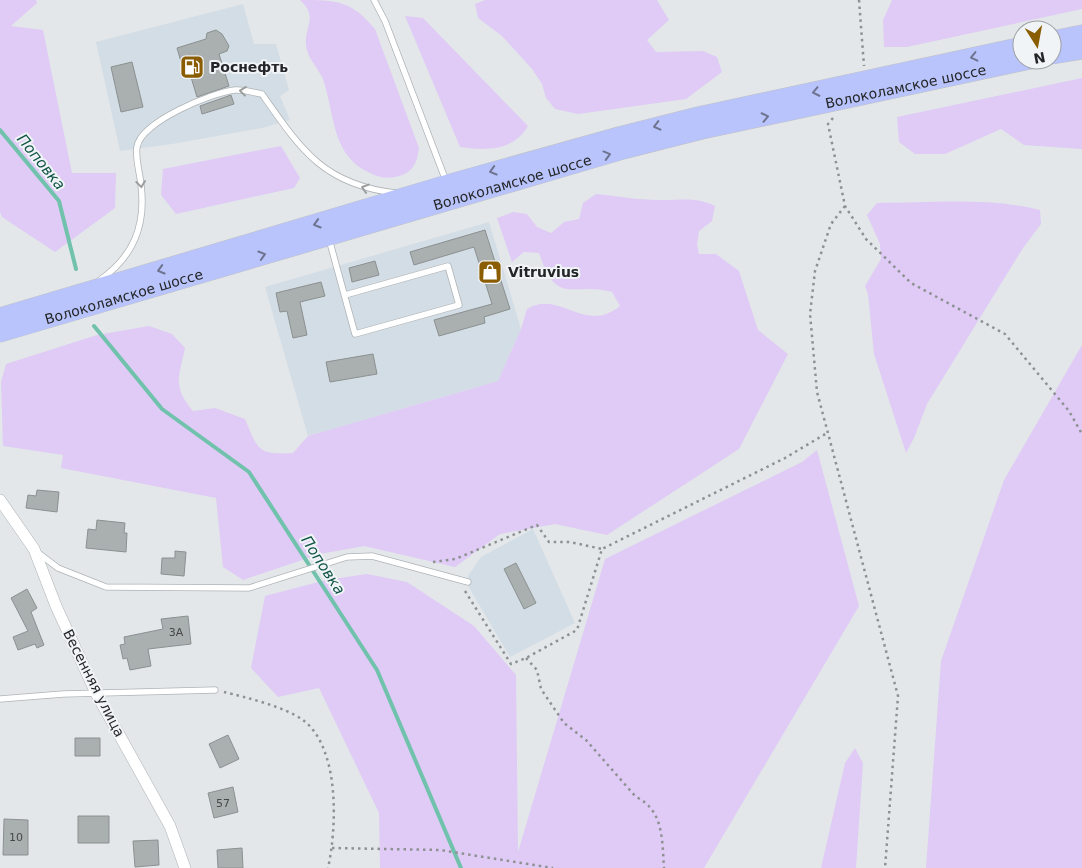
<svg xmlns="http://www.w3.org/2000/svg" width="1082" height="868" font-family="'DejaVu Sans',sans-serif">
  <rect width="100%" height="100%" fill="#e3e7ea"/>
  <path fill="#d3dde5" d="M243,4L254,44H276L289,90L280,96L290,120L262,128L172,144L120,151L96,42Z
    M489,222L521,329L498,381L308,436L265,287Z
    M533,529L575,623L510,657L468,586V576L481,557Z"/>
  <path fill="#dfcbf5" d="M0,0H36L37,3L11,26L43,30L72,173H116L115,208L55,252L2,217L0,212Z
    M300,0C336,0 351,0 375,29L419,148C417,162 414,172 399,176C389,179 379,178 370,173C331,156 335,114 323,79C318,68 307,58 306,45C304,27 319,17 300,0Z
    M485,0H657L669,20L647,40L656,52L703,51L717,57L722,72L686,99L578,114L555,109L546,98L542,84L532,69L502,36L478,18L475,4Z
    M892,0H1082V9L907,47H884L883,20Z
    M405,16L423,18L528,126C513,151 487,151 460,147Z
    M1082,78V149L1024,145L1001,129L945,154H915L899,142L897,117Z
    M281,146L300,178L294,188L176,214L161,195L163,169Z
    M596,194C617,196 637,200 658,200C681,201 693,196 715,206L712,221L699,231L697,245L699,254H716L739,271L758,330L788,354L739,449L607,535L555,524L500,534L455,567L364,546L320,554L243,580L223,567L216,498L61,468L63,455L3,446L1,382L6,364L97,335L149,326L172,334L185,348C179,377 172,386 193,411L215,408L245,419C258,450 258,455 293,453L308,436L498,381L521,329L527,309C560,289 584,335 620,306L612,292C572,281 557,308 539,253L524,252L512,262L497,218L513,212L527,214L537,227L551,233L564,222L579,219L583,203Z
    M877,203C927,203 992,197 1040,210L1041,224L1023,248L927,404L914,438L906,453L874,354L868,294L865,286L881,259L880,244L867,215Z
    M1082,345V868H926L941,661L1004,480Z
    M817,450L859,606L704,868H380L379,813L319,688L278,697L251,668L265,596L326,580L367,574L407,582L474,626L516,675L518,852L605,559L802,462Z
    M855,748L863,763L856,868H821L845,763Z"/>
  <g fill="none" stroke-linecap="round" stroke-linejoin="round">
    <path stroke="#71c2ac" stroke-width="4" d="M0,130L59,201L76,269
      M94,326L162,409L249,472L377,670L461,868"/>
  </g>
  <path fill="#aaafb0" stroke="#8b9090" d="M216,30L222,34L229,46L227,51L219,54L229,86L197,97L187,64L182,65L177,48L206,39L207,33Z
    M132,62L143,107L121,112L111,67Z
    M231,95L234,104L202,114L200,106Z
    M485,230L510,309L484,317L485,323L439,336L434,320L492,304L474,247L414,265L410,252Z
    M375,261L379,275L352,282L349,268Z
    M321,282L325,296L300,302L307,335L293,338L287,311L280,312L276,293Z
    M373,354L377,374L330,382L326,362Z
    M37,490L59,492L57,512L26,508L28,495L36,496Z
    M97,520L125,523L124,533H127L126,552L86,548L88,529L96,530Z
    M175,551L186,552L184,576L161,574L162,558H175Z
    M516,563L536,603L524,609L504,569Z
    M27,589L37,608L31,612L44,645L37,648L35,644L18,650L13,637L28,631L11,598Z
    M188,616L191,644L148,649L151,666L130,670L127,658L123,659L120,645L125,644L124,637L163,629L161,619Z
    M228,735L239,759L220,768L209,744Z
    M75,738H100V756H75Z
    M233,787L238,812L214,818L208,793Z
    M78,816H109V843H78Z
    M4,819L28,820V855H3Z
    M158,840L159,865L135,867L133,841Z
    M242,848L243,868H218L217,850Z"/>
  <g fill="none" stroke-linecap="round" stroke-linejoin="round">
    <g stroke="#afb3b5" stroke-width="7">
      <path id="service" d="M374,0L385,21L446,181
        M329,239L355,334L459,305L448,266L345,295
        M100,280C134,256 146,225 141,185C140,173 135,158 137,147C140,122 213,92 235,90C244,89 254,93 262,94C301,150 324,185 396,193
        M37,552L58,568L106,587L249,588L347,557L372,556L468,582
        M0,699L63,694L215,690"/>
    </g>
    <g stroke="#afb3b5" stroke-width="12">
      <path id="minor" d="M0,500L34,549L56,606L96,693L170,826L185,868"/>
    </g>
    <g stroke="#c2c2c2" stroke-width="19">
      <g id="primary">
        <path d="M1052,40L1082,34"/>
        <path d="M1052,55L1082,50"/>
        <path d="M0,317L447,184L619,136L698,116L1022,46"/>
        <path id="s1" d="M0,333L623,150L702,130L1030,60"/>
      </g>
    </g>
    <path stroke="#8e9193" stroke-width="2.5" stroke-dasharray="2.5 4" stroke-linecap="butt" d="M859,0L864,66
      M833,118L828,124L845,206L866,239L911,283L1005,334L1069,411L1082,434
      M845,206L831,224L815,271L810,314L817,392L898,696L885,868
      M433,562L455,559L537,525L549,542H570L602,549
      M465,591L511,664L526,658L577,630L602,549L785,458L827,433
      M526,658L537,670L541,689L564,723L586,740L636,797C664,810 662,841 664,868
      M224,692C245,697 285,707 303,720C340,748 337,827 328,868
      M332,848L440,850L553,868"/>
    <use href="#service" stroke="#fff" stroke-width="5.5"/>
    <use href="#minor" stroke="#fff" stroke-width="11"/>
    <use href="#primary" stroke="#b8c4fb" stroke-width="18"/>
  </g>
  <defs><path id="oneway-chevron" d="M-2-3.5L2.5 0L-2 3.5" fill="none" stroke-width="1.6" stroke-linecap="round" stroke-linejoin="round" transform="scale(1.25)"/></defs>
  <g stroke="#6e7490">
    <use href="#oneway-chevron" transform="translate(974 57) rotate(167)"/>
    <use href="#oneway-chevron" transform="translate(816 92) rotate(168)"/>
    <use href="#oneway-chevron" transform="translate(765 117) rotate(-12)"/>
    <use href="#oneway-chevron" transform="translate(657 126) rotate(166)"/>
    <use href="#oneway-chevron" transform="translate(607 155) rotate(-15)"/>
    <use href="#oneway-chevron" transform="translate(493 171) rotate(164)"/>
    <use href="#oneway-chevron" transform="translate(317 224) rotate(163)"/>
    <use href="#oneway-chevron" transform="translate(262 255) rotate(-17)"/>
    <use href="#oneway-chevron" transform="translate(161 270) rotate(164)"/>
  </g>
  <g stroke="#9c9d9d">
    <use href="#oneway-chevron" transform="translate(243 91) rotate(-173)"/>
    <use href="#oneway-chevron" transform="translate(141 184) rotate(83)"/>
    <use href="#oneway-chevron" transform="translate(365 188) rotate(-162)"/>
  </g>
  <defs>
    <g id="fuel-square" transform="scale(1.25)"><rect x="-9" y="-9" width="18" height="18" rx="4" fill="#8b5d02" stroke="#f1f4f7"/><path d="M-5.5-6h7V0h2V4h1.3V-2.5L3-4.5l.8-.8L6-3V5H2.5V1h-1V6h-7ZM-4.2-4.7v3.2H.2V-4.7Z" fill="#fff"/></g>
    <g id="shop-square" transform="scale(1.25)"><rect x="-9" y="-9" width="18" height="18" rx="4" fill="#8b5d02" stroke="#f1f4f7"/><path d="M-5-2.5h2.3a2.7 3.5 0 0 1 5.4 0H5L5.5 6h-11ZM-1.5-2.5h3a1.5 2.3 0 0 0-3 0Z" fill="#fff"/></g>
  </defs>
  <g fill-rule="evenodd">
    <use href="#fuel-square" x="192" y="67"/>
    <use href="#shop-square" x="490" y="272"/>
  </g>
  <g text-anchor="middle" dominant-baseline="central" stroke-width="4" stroke-linejoin="round" paint-order="stroke">
    <g font-size="11" fill="#464848">
      <text x="176" y="632">3А</text>
      <text x="223" y="803">57</text>
      <text x="16" y="837">10</text>
    </g>
    <g font-size="14" font-weight="bold" fill="#242526" stroke="#f1f4f7" text-anchor="start">
      <text x="210" y="67">Роснефть</text>
      <text x="508" y="272">Vitruvius</text>
    </g>
    <g font-size="14" fill="#242526" stroke="#f1f4f7">
      <text stroke="none"><textPath href="#s1" startOffset="939">Волоколамское шоссе</textPath></text>
      <text stroke="none"><textPath href="#s1" startOffset="534">Волоколамское шоссе</textPath></text>
      <text stroke="none"><textPath href="#s1" startOffset="129">Волоколамское шоссе</textPath></text>
      <text transform="translate(94 683) rotate(63)">Весенняя улица</text>
    </g>
    <g font-size="15" font-style="italic" fill="#0f5446" stroke="#f1f4f7">
      <text transform="translate(41 162) rotate(51)">Поповка</text>
      <text transform="translate(323 565) rotate(57)">Поповка</text>
    </g>
  </g>
  <g transform="translate(1037 45) rotate(169)"><circle r="24" fill="#f1f4f7" stroke="#9fa1a3"/>
  <path d="M0-4L9 19L0 12L-9 19Z" fill="#8b5d02"/>
  <text y="-8" font-size="14" font-weight="bold" text-anchor="middle" fill="#242526">N</text>
  </g>
</svg>
